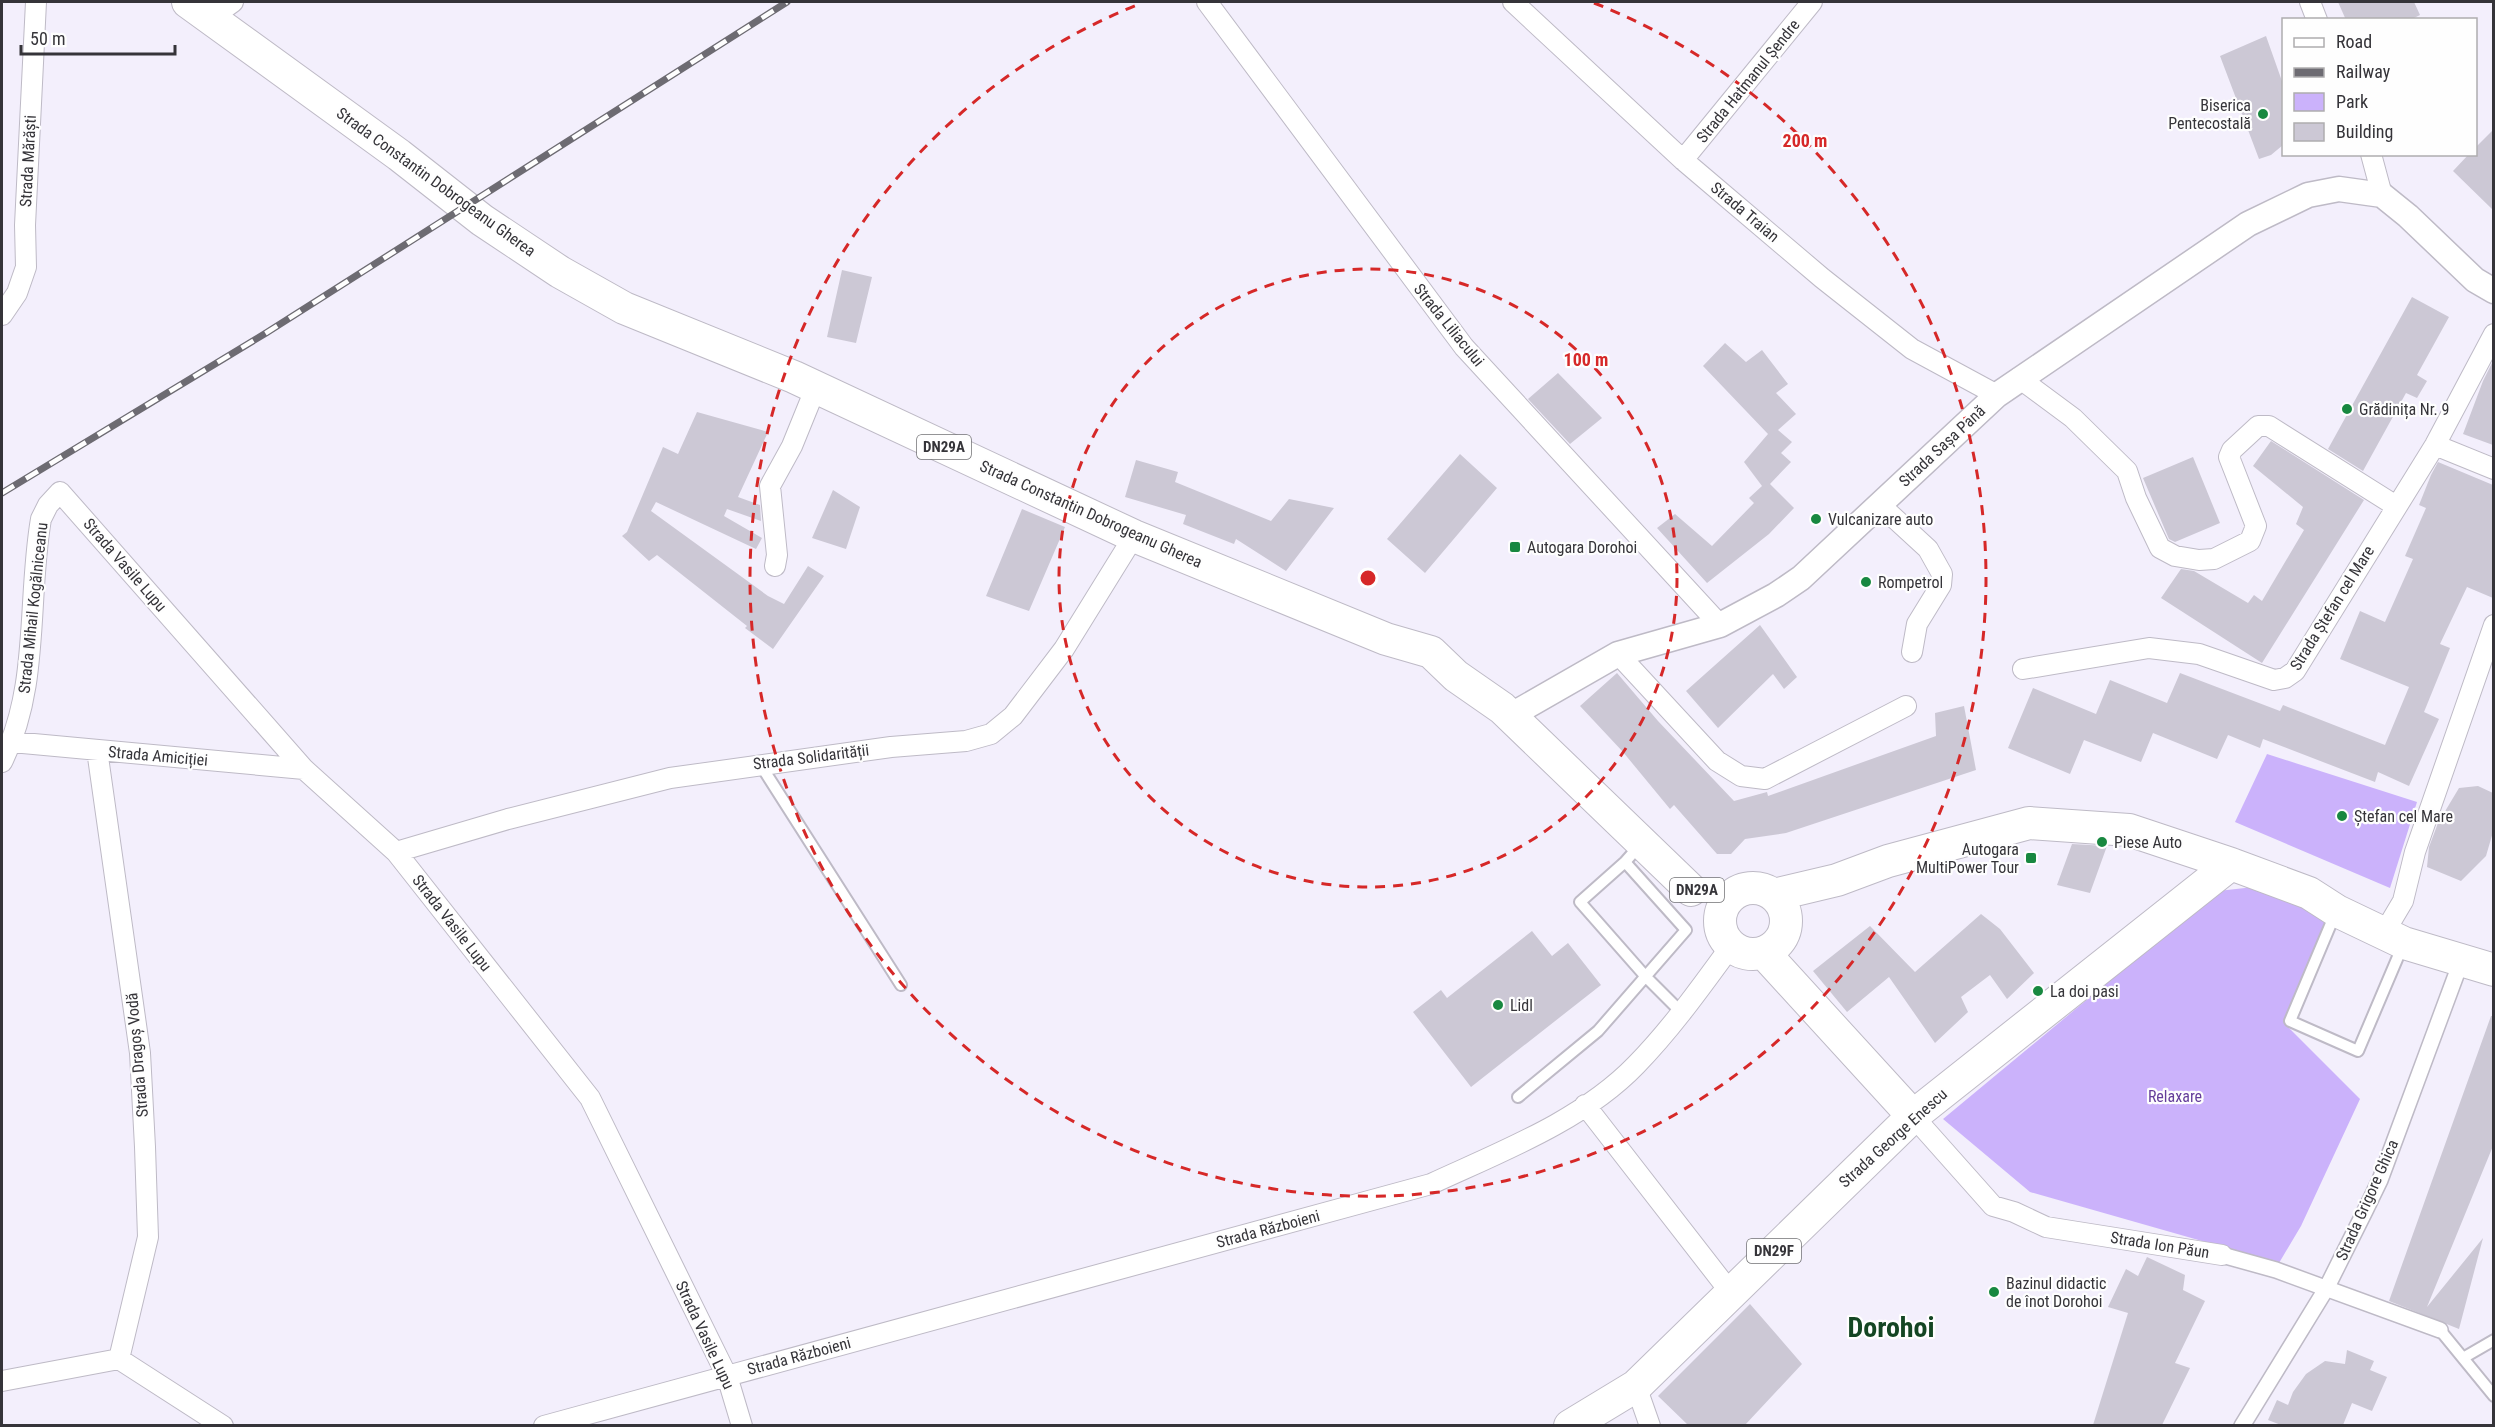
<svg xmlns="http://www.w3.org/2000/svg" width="2495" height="1427" font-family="'Roboto Condensed',sans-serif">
  <rect width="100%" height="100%" fill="#f3effc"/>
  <path fill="#cbb2fb" d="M2267,754L2417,802L2390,888L2235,822Z
    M2263,886L2329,921L2286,1025L2360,1099L2301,1226L2279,1263L2030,1192L1943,1119L2218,891Z"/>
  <path fill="#ccc8d5" d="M2338,2H2414L2420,15L2410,20H2346Z
    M2266,36L2283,84V145L2271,155L2259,159L2220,56Z
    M2493,130V210L2453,171L2469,154H2475V148Z
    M842,270L872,277L856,343L827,337Z
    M2412,297L2449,317L2417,375L2427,381L2417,398L2406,393L2363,471L2328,449Z
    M1725,343L1746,362L1762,350L1788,384L1776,393L1796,414L1778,430L1792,442L1781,453L1791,462L1770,484L1794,508L1769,534L1707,583L1657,528L1675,514L1712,546L1754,503L1749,498L1762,486L1744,462L1768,434L1703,366Z
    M2493,361V445L2463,434L2483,381Z
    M1558,373L1602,418L1570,444L1528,399Z
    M697,412L768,432L738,497L760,505L761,521L727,509L724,516L762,538L756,549L656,502L651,511L768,596L784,604L808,566L824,576L773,649L745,628L747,626L657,555L649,561L622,536L627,532L663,447L678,454Z
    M2271,441L2364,500L2262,663L2161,598L2181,569L2194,571L2248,603L2254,595L2262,601L2304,530L2296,524L2303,507L2253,466Z
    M1460,454L1497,488L1425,573L1387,539Z
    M2193,457L2220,523L2175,542L2169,539L2143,478Z
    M1136,460L1178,472L1175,482L1271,521L1289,499L1334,508L1286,571L1236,539L1234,544L1183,524L1186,515L1125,497Z
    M2438,462L2493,485V598L2467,587L2440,644L2450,648L2424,712L2439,719L2409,786L2378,772L2375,782L2263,739L2260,748L2228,735L2217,759L2153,733L2141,762L2084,740L2070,774L2008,748L2033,688L2096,714L2110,680L2167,703L2180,673L2280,711L2283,705L2385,745L2409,687L2340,659L2360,611L2385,622L2413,559L2405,556L2426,508L2419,505L2431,475Z
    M833,490L860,507L846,549L812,538Z
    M1022,509L1065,527L1029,611L986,596Z
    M1760,625L1797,677L1784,689L1773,674L1718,728L1686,691Z
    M1617,673L1658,721L1734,801L1767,792L1768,796L1936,736L1935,713L1964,706L1976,770L1786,833L1745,839L1731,854H1717L1674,805L1670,809L1623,752L1580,706Z
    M2478,786L2493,793V832L2486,856L2461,881L2427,867L2429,847L2438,823L2459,788Z
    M2072,844L2107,846L2090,893L2057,885Z
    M1981,914L2000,929L2034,973L2007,999L1990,975L1961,997L1968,1012L1935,1043L1889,977L1847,1012L1813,971L1870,926L1915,972Z
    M1532,931L1552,956L1568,943L1601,985L1471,1087L1413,1012L1441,990L1447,998Z
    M2491,1016H2493V1146L2427,1307L2483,1238L2459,1329L2389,1301Z
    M2147,1257L2185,1275L2183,1290L2205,1301L2175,1363L2190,1368L2162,1425H2093L2128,1313L2108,1307L2126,1269L2138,1276Z
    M1750,1304L1802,1364L1745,1425H1688L1658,1396Z
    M2347,1350L2374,1361L2370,1370L2387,1377L2372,1411L2352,1403L2343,1425H2281L2268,1420L2277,1400L2288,1405L2293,1392L2306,1374L2325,1361L2345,1364Z"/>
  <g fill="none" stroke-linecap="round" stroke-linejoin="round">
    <g stroke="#bebac6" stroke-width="14">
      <path id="service" d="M760,764L901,985
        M1640,845L1625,862L1580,902L1646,977L1682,1013
        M2335,914L2290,1021L2358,1051L2403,945
        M1518,1097L1598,1031L1686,930L1625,862
        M2440,1330L2494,1396
        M2463,1358L2494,1340"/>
    </g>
    <g stroke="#bebac6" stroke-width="18">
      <path id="pedestrian" d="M2222,1255L2276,1270L2440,1330
        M2242,1426L2326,1289L2365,1211L2380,1180L2459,967L2458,959"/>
    </g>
    <g stroke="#bebac6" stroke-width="22">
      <path id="minor" d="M1207,2L1464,347L1720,625
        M1513,2L1683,160L1822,278L1912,349L1997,395
        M2310,2L2317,20
        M211,18L233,2
        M2371,154L2382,195
        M1683,160L1812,2
        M2,315L17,293L26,267L25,225L36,2
        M2019,378L2073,418L2127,471L2136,498L2160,548L2175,556L2199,560L2214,559L2250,541L2256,526L2229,457L2232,450L2258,426H2269L2396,506
        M2435,445L2494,469
        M1879,504L1928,549L1942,574L1941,585L1917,624L1912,652
        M775,566L777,555L770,486L792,446L816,387
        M1618,654L1717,761L1741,776L1765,779L1906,706
        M2023,669L2149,648L2199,654L2274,680L2285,678L2295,671L2435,445L2494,334
        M12,742L304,769
        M97,750L140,1053L145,1147L148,1237L119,1359
        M2,762C40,687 27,600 41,519L48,505L60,492L304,769L396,852L590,1098L727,1376L742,1426
        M396,852L508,819L670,778L891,747L966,741L991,734L1013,716L1064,649L1134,536
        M2384,933L2403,901L2415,852L2494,625
        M1585,1105L1731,1293
        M1913,1116L1993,1206L2014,1212L2046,1227L2222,1255
        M2,1381L119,1359L223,1426
        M1636,1386L1650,1426
        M544,1426L1431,1184C1500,1152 1582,1121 1636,1065C1672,1028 1701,987 1731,946"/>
    </g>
    <g stroke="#bebac6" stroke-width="27">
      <path id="tertiary" d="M1508,717L1618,654L1720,625L1776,595L1801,578L1997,395L2248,224L2308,195L2339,189L2382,195L2408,216L2475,280L2494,291"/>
    </g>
    <g stroke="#bebac6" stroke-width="34">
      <path id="primary" d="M188,2L399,155L482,220L560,272L624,308L794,377L1134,536L1386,639L1431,652L1456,676L1502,708L1691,890
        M1720 921a33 33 0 1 1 66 0a33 33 0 1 1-66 0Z
        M1774,895L1837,880L1888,861L2029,823L2129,830L2231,864L2309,893L2337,911L2404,943L2494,970
        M1764,953L1913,1116
        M1570,1426L1636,1386L1913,1116L2231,864"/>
    </g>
    <use href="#service" stroke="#fff" stroke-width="10"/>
    <use href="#pedestrian" stroke="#fff" stroke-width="15"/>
    <use href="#minor" stroke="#fff" stroke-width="20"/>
    <use href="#tertiary" stroke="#fff" stroke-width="24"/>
    <use href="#primary" stroke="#fff" stroke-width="32"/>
    <g stroke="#6d6b72" stroke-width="7">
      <path id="rail" d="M2,493L266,333L787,2"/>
    </g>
    <use href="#rail" stroke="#fefefe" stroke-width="4.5" stroke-dasharray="14" stroke-linecap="butt"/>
  </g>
  <g fill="none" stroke="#d62828" stroke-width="3" stroke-dasharray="10 8">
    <circle cx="1368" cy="578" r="309"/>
    <path d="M1594 3A618 618 0 1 1 1142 3"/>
  </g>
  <g fill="#188840" stroke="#fefefe" stroke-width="2">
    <circle cx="2263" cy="114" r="6"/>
    <circle cx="2347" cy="409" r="6"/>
    <circle cx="1816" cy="519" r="6"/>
    <rect x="1509" y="541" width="12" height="12" rx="3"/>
    <circle cx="1866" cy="582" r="6"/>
    <circle cx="2342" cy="816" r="6"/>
    <circle cx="2102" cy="842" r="6"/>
    <rect x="2025" y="852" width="12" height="12" rx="3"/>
    <circle cx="2038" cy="991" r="6"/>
    <circle cx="1498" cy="1005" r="6"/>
    <circle cx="1994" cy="1292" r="6"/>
  </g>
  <g text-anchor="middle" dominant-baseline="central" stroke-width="4.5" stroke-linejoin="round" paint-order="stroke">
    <g fill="#fefefe" stroke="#717174" stroke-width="1.5">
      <rect x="917" y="435" width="54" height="24" rx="4.5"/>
      <rect x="1670" y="878" width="54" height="24" rx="4.5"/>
      <rect x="1747" y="1239" width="54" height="24" rx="4.5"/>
    </g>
    <g font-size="15" font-weight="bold" fill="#353439">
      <text x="944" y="447">DN29A</text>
      <text x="1697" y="890">DN29A</text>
      <text x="1774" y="1251">DN29F</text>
    </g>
    <g font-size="16" fill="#353439" stroke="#fefefe">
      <text transform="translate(1748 81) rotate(-51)">Strada Hatmanul Șendre</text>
      <text transform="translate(28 161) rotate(-87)">Strada Mărăști</text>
      <text transform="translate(436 182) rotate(36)">Strada Constantin Dobrogeanu Gherea</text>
      <text transform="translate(1745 212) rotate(40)">Strada Traian</text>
      <text transform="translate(1449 325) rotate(51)">Strada Liliacului</text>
      <text transform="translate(1942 446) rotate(-43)">Strada Sașa Pană</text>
      <text transform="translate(1091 514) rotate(24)">Strada Constantin Dobrogeanu Gherea</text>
      <text transform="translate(125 565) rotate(49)">Strada Vasile Lupu</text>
      <text transform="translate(33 608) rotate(-84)">Strada Mihail Kogălniceanu</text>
      <text transform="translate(2332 608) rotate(-58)">Strada Ștefan cel Mare</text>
      <text transform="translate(158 756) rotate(5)">Strada Amiciției</text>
      <text transform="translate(811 757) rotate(-7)">Strada Solidarității</text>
      <text transform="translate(452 923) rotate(52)">Strada Vasile Lupu</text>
      <text transform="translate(137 1055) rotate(-95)">Strada Dragoș Vodă</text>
      <text transform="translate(1893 1138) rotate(-42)">Strada George Enescu</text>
      <text transform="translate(2367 1200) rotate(-66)">Strada Grigore Ghica</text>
      <text transform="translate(1268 1229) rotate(-15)">Strada Războieni</text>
      <text transform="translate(2160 1245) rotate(9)">Strada Ion Păun</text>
      <text transform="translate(705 1335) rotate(65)">Strada Vasile Lupu</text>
      <text transform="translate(799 1356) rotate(-15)">Strada Războieni</text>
    </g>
    <g font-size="16" fill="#353439" stroke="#fefefe" text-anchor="start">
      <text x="2251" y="105" text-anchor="end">Biserica<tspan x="2251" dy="18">Pentecostală</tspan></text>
      <text x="2359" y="409">Grădinița Nr. 9</text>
      <text x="1828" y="519">Vulcanizare auto</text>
      <text x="1527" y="547">Autogara Dorohoi</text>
      <text x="1878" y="582">Rompetrol</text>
      <text x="2354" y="816">Ștefan cel Mare</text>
      <text x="2114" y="842">Piese Auto</text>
      <text x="2019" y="849" text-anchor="end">Autogara<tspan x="2019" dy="18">MultiPower Tour</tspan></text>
      <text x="2050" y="991">La doi pasi</text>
      <text x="1510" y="1005">Lidl</text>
      <text x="2006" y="1283">Bazinul didactic<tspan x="2006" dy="18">de înot Dorohoi</tspan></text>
    </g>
    <g font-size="16" fill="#643d9a" stroke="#fefefe">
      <text x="2175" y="1096">Relaxare</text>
    </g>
    <g font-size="28" font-weight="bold" fill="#144623" stroke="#fefefe">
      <text x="1891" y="1327">Dorohoi</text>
    </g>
  </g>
  <circle cx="1368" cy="578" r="9" fill="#d62828" stroke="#fefefe" stroke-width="3"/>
  <g font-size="18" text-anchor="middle" font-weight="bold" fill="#d62828" stroke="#fefefe" stroke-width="4.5" stroke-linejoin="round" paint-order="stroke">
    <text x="1805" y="147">200 m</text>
    <text x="1586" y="366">100 m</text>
  </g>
  <rect width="2495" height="1427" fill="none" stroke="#353439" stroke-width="6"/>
  <rect x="2282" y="18" width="195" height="138" fill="#fefefe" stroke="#aeadaf" stroke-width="1.5"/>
  <rect x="2294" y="38" width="30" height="9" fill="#ffffff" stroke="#aeadaf" stroke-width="1.5"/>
  <text x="2336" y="48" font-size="18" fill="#353439">Road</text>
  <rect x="2294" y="68" width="30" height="9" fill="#6d6b72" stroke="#aeadaf" stroke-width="1.5"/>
  <text x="2336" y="78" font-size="18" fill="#353439">Railway</text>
  <rect x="2294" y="93" width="30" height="18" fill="#cbb2fb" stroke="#aeadaf" stroke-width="1.5"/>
  <text x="2336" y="108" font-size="18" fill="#353439">Park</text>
  <rect x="2294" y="123" width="30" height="18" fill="#ccc8d5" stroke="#aeadaf" stroke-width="1.5"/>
  <text x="2336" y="138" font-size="18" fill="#353439">Building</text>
  <path d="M21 45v9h154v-9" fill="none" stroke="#353439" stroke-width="3"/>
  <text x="30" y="45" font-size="18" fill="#353439" stroke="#fefefe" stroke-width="4.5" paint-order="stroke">50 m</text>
</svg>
